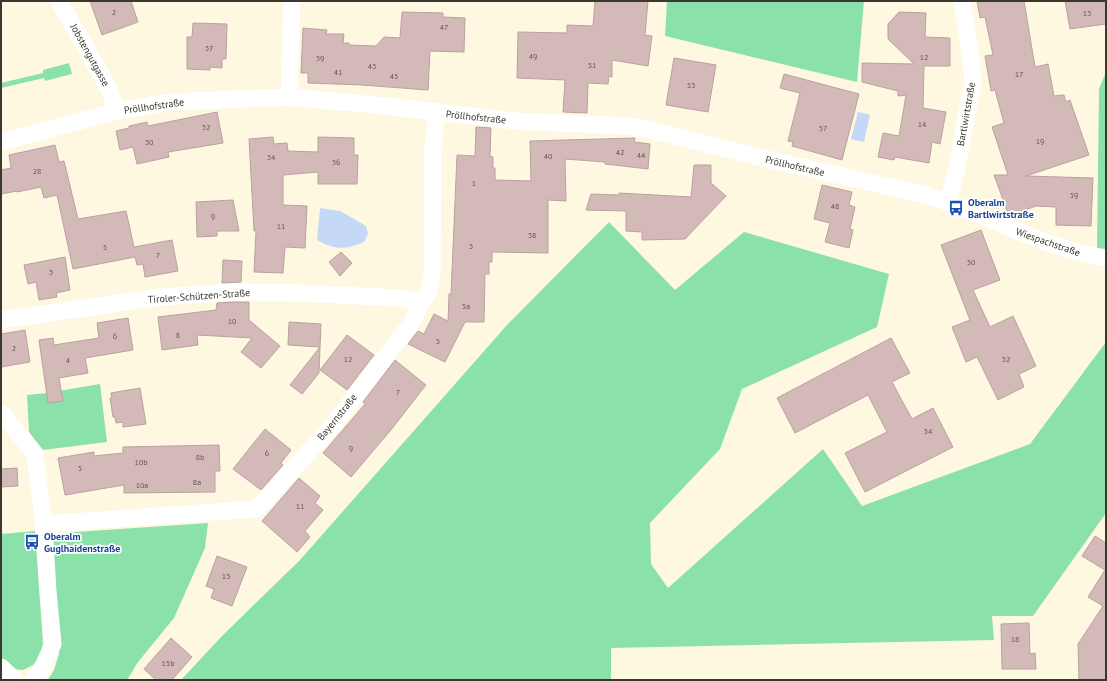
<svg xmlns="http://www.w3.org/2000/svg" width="1107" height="681" font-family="'PT Sans',sans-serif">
  <rect width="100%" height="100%" fill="#fef8e1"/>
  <path fill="#8be1aa" d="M667,1H864L857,82L665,36Z
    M69,63L72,74L45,81L44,78L1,88V83L43,73V70Z
    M1106,72V252L1097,250L1099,89Z
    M609,222L675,290L744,232L889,274L877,327L742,389L720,449L650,523L651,564L668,588L823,449L862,506L1030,444L1106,342V513L1033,616H992L994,640L611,648V680H181L222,636L300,560L507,325Z
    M100,384L107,442L43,450L29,432L27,395L47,393Z
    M208,523L205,548L174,618L138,662L127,680H48L54,670L59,654L53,542L59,535L76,532Z
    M35,531L43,644L41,656L33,665L23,670L12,669L1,661V534Z"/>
  <path fill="#c5d8f7" d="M858,112L870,115L864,142L851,139Z
    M320,208L340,211L366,226L368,234L364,242C345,250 335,250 317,240Z"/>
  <path fill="#d3b9b8" stroke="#baa1a0" d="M90,1H131L138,22L102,35Z
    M595,1H648L645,35L652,36L648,66L612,60V77L609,76L608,84L588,83L587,113L563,112L565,80L517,78L518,32L567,33V25L593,26Z
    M977,1H1024L1035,67L1048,64L1054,96L1064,95L1066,102L1070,100L1089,155L1026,176L1093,178L1091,226L1056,225V207L1036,206L1009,216L994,175H1008L992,127L1004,123L995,90L991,91L985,56L993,55L985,17L980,18Z
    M1065,1H1106V24L1070,29Z
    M402,12L443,13V17L465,18L464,52L430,51L428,90L362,85L308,83V73H301L303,28L327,30L326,34H344L343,43H349V45L376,46L384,37L400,38Z
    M899,12L926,13L925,37L950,38V66H924L923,108L946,112L940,144L932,142L929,163L895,157L894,160L878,157L883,133L899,136L906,95L898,96V91L862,82V63L914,64L888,39V24Z
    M193,23L227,24L226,59H222V68L210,67V70L187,69V37H192Z
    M674,58L716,65L708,112L666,105Z
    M784,74L859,94L842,160L792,146L793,142L788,141L800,93L780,88Z
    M217,112L223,143L168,152L169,157L137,164L133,147L120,150L116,131L129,128V126L147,122L148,126Z
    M476,127L491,128L490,156L493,157V168H495V180L531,181L530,141L635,138L634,142L650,144L648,169L605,164V162L565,159L566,201L548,200V253L492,252V262H489V274H485L484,322H465L445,362L408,344L418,331L424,334L434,314L448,321L449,294H451L457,155L475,156Z
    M273,137L274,144L287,143L288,151L318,152V137L354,138V155H358L357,184H318V172L283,175V205L307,206L305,248L285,247L283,273L254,272L256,231H254L249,139Z
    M55,145L59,162L64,161L78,219L126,211L134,247L172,240L178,271L145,277L143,264L137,265L135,257L73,269L57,195L44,198L41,187L17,192V191L1,194V170L11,168L9,155Z
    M694,165H711V183L726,196L685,239L642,240V232L626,231V211L586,210L591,194L619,195V193L691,197Z
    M822,185L852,192L849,205L855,207L850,229L853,230L849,248L825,242L830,223L814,219Z
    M233,200L239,231H217V236L197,237L196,202Z
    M981,230L1000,280L973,290L990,327L1013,316L1036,366L1019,374L1024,387L998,400L977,357L966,362L952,327L970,320L941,245Z
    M341,252L352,263L340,276L329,262Z
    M65,257L70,290L56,293L57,297L39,300L36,282L28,284L24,265Z
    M223,260L242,261L241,282L222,283Z
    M233,302H249V320L280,346L261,368L241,352L252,338L197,335L198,345L162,350L158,317L216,310L217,303Z
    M128,318L133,350L85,358L88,373L59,378L63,401L48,403L39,340L53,338L54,345L99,338L97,323Z
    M289,322L321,324L320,347L288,345Z
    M25,330L30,362L1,367V334Z
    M347,335L374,355L347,390L320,370Z
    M891,338L910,373L892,382L912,419L933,408L953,447L865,492L845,453L887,432L868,395L795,433L777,398Z
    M320,347L319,373L302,394L290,385Z
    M395,360L426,385L390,431L351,477L323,453L365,404L363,402Z
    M140,388L146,424L123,427V422L116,423L115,417H113L110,398H112L111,393Z
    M265,429L291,450L281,463L283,465L261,490L233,469Z
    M219,445L220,471H215V492L124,493V485L65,495L58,458L94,452V456L123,453V447Z
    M17,468L18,486L1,487V469Z
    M299,478L320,496L315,503L323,510L305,531L310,537L297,552L262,521Z
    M1095,536L1106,543V680H1079L1078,644L1103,606L1088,597L1105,570L1082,556Z
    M217,556L247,567L232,606L211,598L214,589L206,586Z
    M1029,623L1030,654L1035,653L1036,669H1002L1001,624Z
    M171,638L192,657L172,680H156L144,669Z"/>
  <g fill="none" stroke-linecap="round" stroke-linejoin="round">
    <path stroke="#fff" stroke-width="17" d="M59,1L107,85L118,111
      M289,97L292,1
      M1,142L118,111L169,102L289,97L386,106L515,121L628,126L650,130L771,160L926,195C987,214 1042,248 1106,258
      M948,202L956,172L973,81L971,58L962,1
      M1,320L161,297L233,292L296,293L401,298L422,303
      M1,413L35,454L44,524L48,591L53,644L41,671L33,680
      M44,524L257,509L332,426L410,325L429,290L432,277L433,146L437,112
      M1,667L15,680"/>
  </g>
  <defs>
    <g id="bus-bare" transform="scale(1.2)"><path d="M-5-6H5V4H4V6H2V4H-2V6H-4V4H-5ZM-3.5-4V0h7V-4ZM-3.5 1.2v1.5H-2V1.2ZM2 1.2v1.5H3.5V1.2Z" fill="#1a4fb4" stroke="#fff" stroke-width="2.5" paint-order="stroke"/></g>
  </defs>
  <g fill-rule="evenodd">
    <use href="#bus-bare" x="956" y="208"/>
    <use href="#bus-bare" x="32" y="542"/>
  </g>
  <g text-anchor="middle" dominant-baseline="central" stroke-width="3.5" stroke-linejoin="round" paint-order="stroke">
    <g font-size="8" fill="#605851">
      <text x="114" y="12">2</text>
      <text x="1087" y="13">13</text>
      <text x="444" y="27">47</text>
      <text x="209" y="48">37</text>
      <text x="533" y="56">49</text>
      <text x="924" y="57">12</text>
      <text x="320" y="58">39</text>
      <text x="592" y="65">51</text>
      <text x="372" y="66">43</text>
      <text x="338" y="72">41</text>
      <text x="1019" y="74">17</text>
      <text x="394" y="76">45</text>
      <text x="691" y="85">53</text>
      <text x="922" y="124">14</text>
      <text x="206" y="127">32</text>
      <text x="823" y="128">57</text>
      <text x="1040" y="141">19</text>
      <text x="149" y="142">30</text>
      <text x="620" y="152">42</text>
      <text x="641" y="155">44</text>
      <text x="548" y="156">40</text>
      <text x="271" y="157">34</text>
      <text x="336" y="162">36</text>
      <text x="37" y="171">28</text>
      <text x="474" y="183">1</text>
      <text x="1074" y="195">59</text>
      <text x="835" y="206">48</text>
      <text x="213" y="216">9</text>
      <text x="281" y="226">11</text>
      <text x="532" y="235">38</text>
      <text x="471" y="246">3</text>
      <text x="105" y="247">5</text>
      <text x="158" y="255">7</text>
      <text x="971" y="262">50</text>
      <text x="51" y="272">3</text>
      <text x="466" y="306">5a</text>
      <text x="232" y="321">10</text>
      <text x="178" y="335">8</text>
      <text x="115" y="336">6</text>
      <text x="438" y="341">5</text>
      <text x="14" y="348">2</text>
      <text x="348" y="359">12</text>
      <text x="1006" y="359">52</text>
      <text x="68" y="360">4</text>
      <text x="398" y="392">7</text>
      <text x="928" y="431">54</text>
      <text x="351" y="448">9</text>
      <text x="267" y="453">6</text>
      <text x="200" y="457">8b</text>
      <text x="141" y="462">10b</text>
      <text x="80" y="468">5</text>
      <text x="197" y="482">8a</text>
      <text x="142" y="485">10a</text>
      <text x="300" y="506">11</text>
      <text x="226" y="576">13</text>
      <text x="1015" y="639">18</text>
      <text x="168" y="663">15b</text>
    </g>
    <g font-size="10" fill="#3a382f" stroke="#fff">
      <text transform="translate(90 55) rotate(61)">Jobstengutgasse</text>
      <text transform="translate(154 106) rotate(-8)">Pröllhofstraße</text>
      <text transform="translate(966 114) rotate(-80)">Bartlwirtstraße</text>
      <text transform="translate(476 117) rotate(6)">Pröllhofstraße</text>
      <text transform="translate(795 166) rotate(13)">Pröllhofstraße</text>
      <text transform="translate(1048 242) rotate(19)">Wiespachstraße</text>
      <text transform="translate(199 296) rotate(-4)">Tiroler-Schützen-Straße</text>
      <text transform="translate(337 417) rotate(-51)">Bayernstraße</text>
    </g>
    <g font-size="10" font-weight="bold" fill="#164399" stroke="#fff" text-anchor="start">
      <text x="968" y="202">Oberalm<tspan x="968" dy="12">Bartlwirtstraße</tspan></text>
      <text x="44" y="536">Oberalm<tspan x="44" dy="12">Guglhaidenstraße</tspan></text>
    </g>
  </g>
  <rect width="1107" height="681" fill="none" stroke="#3a382f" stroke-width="4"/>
</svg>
